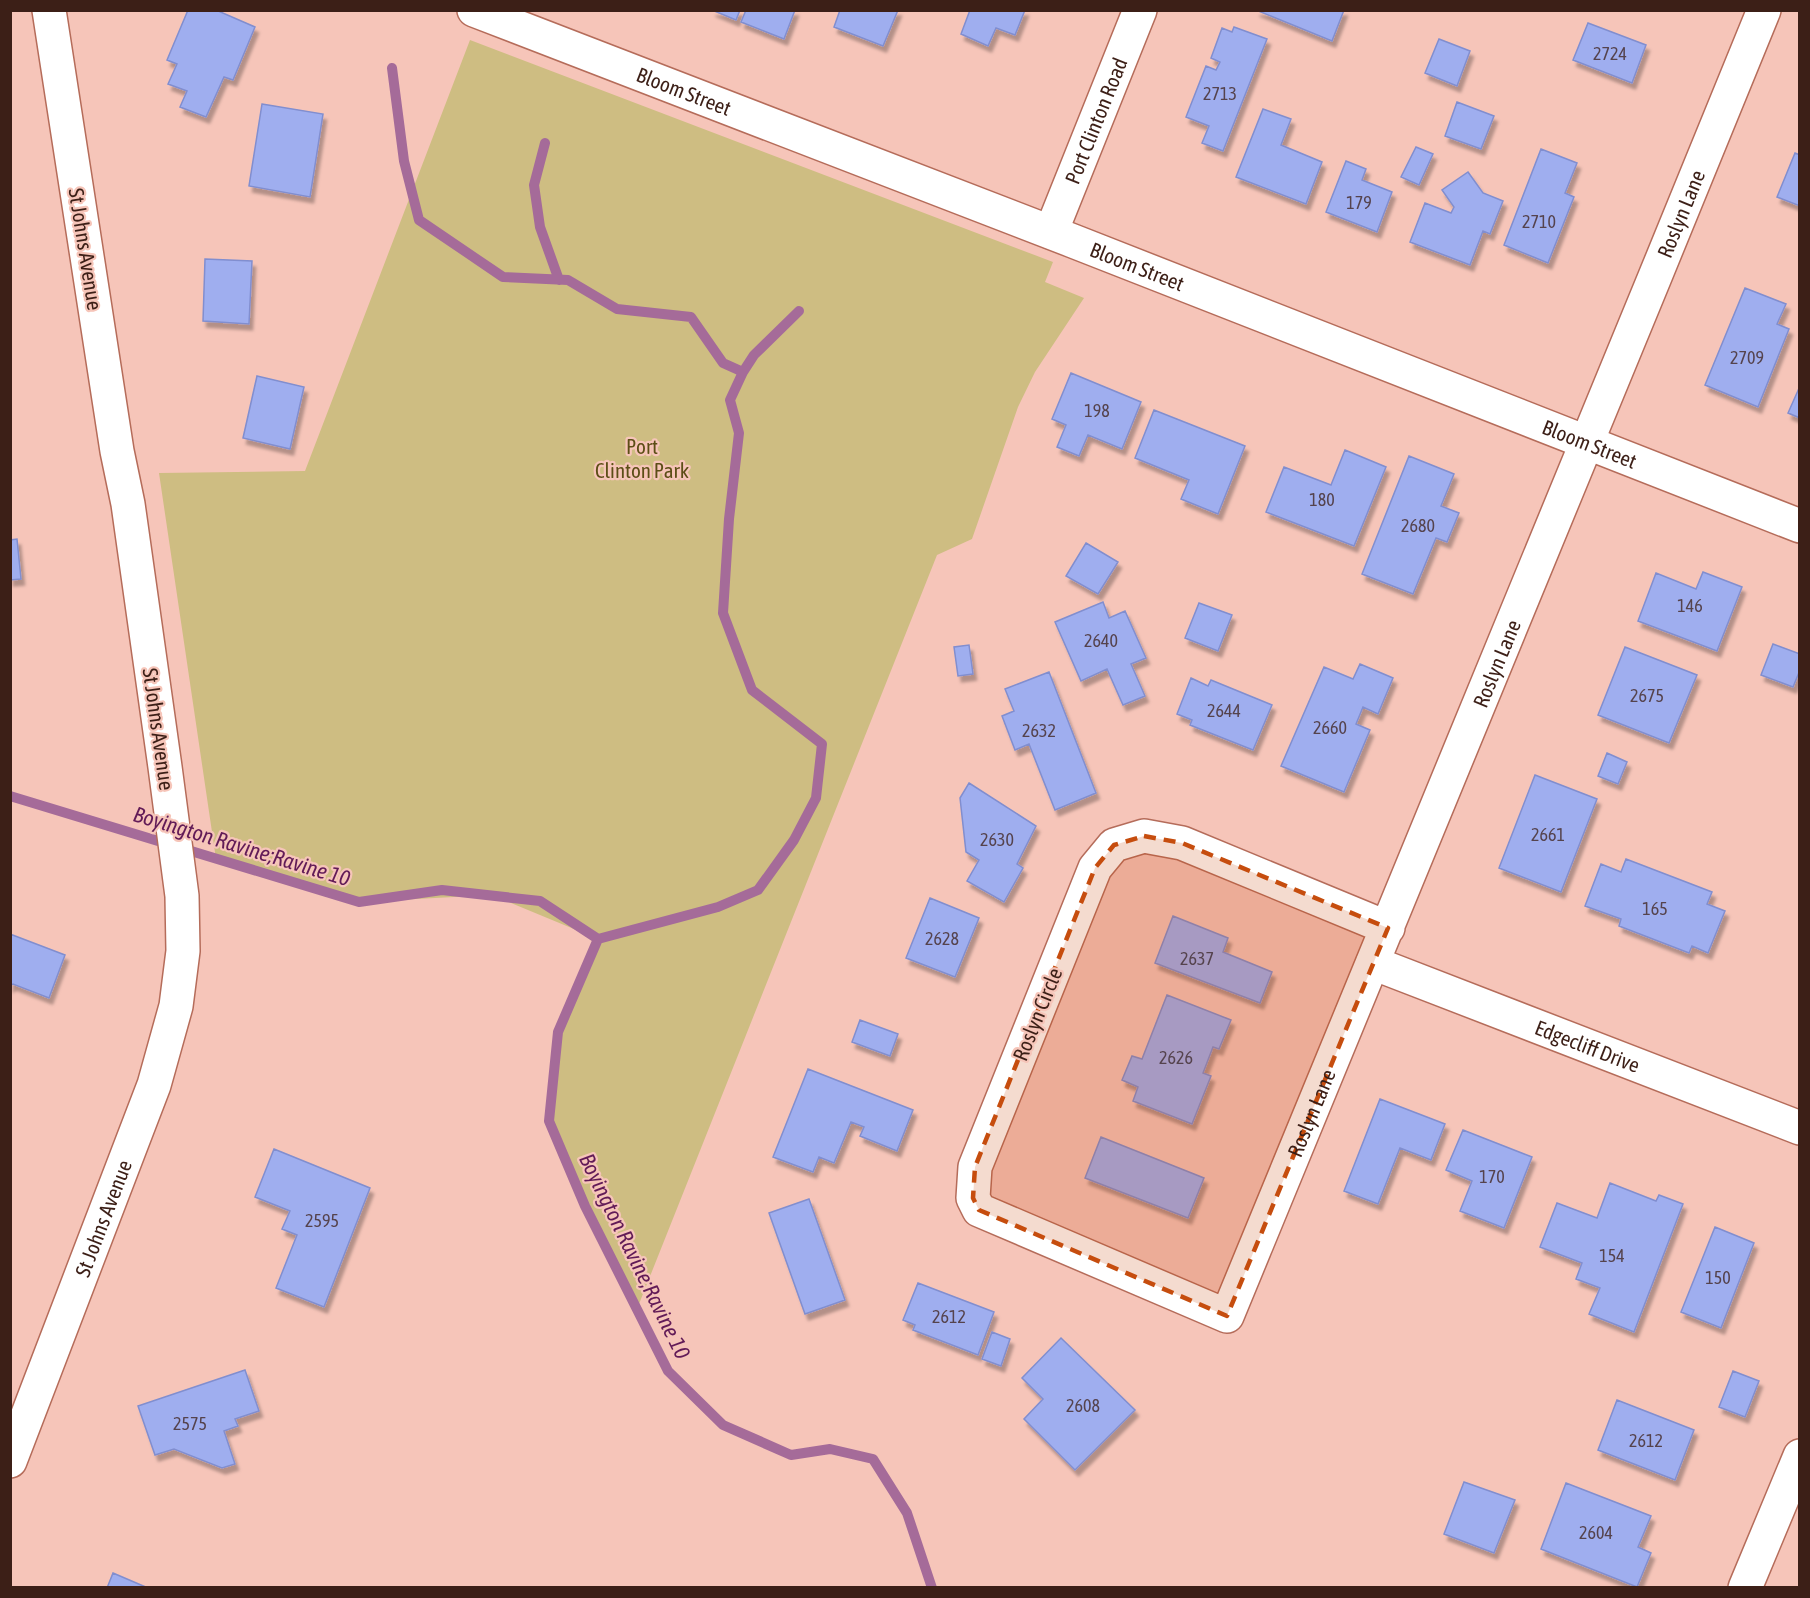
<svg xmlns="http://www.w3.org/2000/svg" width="1810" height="1598" font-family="'Asap Condensed',sans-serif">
  <defs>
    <filter id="shadow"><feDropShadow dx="3.5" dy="6" stdDeviation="1.5" flood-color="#0004"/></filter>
  </defs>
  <rect width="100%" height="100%" fill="#f6c5b9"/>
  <path fill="#cebd82" d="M470,40L1053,262L1045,282L1084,298L1035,372L1018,407L972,539L937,555L637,1309L549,1121L558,1032L598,939L492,895L359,902L216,859L159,473L305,471Z"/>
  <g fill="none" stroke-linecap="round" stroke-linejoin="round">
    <path stroke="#a56b99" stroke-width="10" d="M392,68L404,161L419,220L503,277L568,280L617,309L691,317L723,363L743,372L730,400L739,433L729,519L723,613L752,690L822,744L816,798L794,840L758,890L718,907L598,939
      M545,143L534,185L540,227L559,280
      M743,372L754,355L799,311
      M10,796L359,902L442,890L540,901L598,939L558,1032L549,1121L585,1206L668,1371L723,1425L791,1455L830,1449L873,1459L907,1513L932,1588"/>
  </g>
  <path fill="#9faeef" stroke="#818ecf" stroke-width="1.5" filter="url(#shadow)" d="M188,10H216L255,27L233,80L224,77L206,117L180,107L187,91L168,84L177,64L167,60Z
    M712,10H740L736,20Z
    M746,10H795L784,39L741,22Z
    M840,10H898L883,46L834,27Z
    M970,10H1025L1015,35L996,28L988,46L961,34Z
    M1256,10H1344L1332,41Z
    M1588,23L1646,45L1632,83L1573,60Z
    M1234,27L1267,39L1223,151L1202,143L1209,126L1186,117L1206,66L1216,70L1220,62L1211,58L1222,28L1232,32Z
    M1439,39L1470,51L1457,86L1425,73Z
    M1457,102L1494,116L1481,149L1445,136Z
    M262,104L323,114L310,197L249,186Z
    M1263,109L1291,119L1281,145L1322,162L1306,204L1236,177Z
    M1416,147L1433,154L1419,185L1401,177Z
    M1541,149L1577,163L1565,193L1574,197L1548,263L1504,245Z
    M1795,153L1800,155V206L1777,197Z
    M1346,161L1366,169L1362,180L1392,192L1377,232L1326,212Z
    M1468,172L1483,193L1503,201L1490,234L1483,231L1470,265L1410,242L1425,203L1451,213L1454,207L1442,190Z
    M205,259L252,261L249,324L203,321Z
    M1745,288L1786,304L1777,324L1789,329L1758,407L1705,385Z
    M1071,373L1141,402L1122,449L1088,435L1079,456L1057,447L1066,425L1052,419Z
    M257,376L304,387L290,449L243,438Z
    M1800,386V418L1788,413Z
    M1154,410L1245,446L1218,514L1181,499L1189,480L1135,458Z
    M1345,450L1386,467L1354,546L1266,512L1284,467L1331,485Z
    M1409,456L1454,474L1441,506L1459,513L1447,542L1436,538L1413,594L1362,574Z
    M17,539L21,579L10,580V540Z
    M1086,543L1118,562L1098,594L1066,576Z
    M1703,572L1742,587L1717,651L1638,621L1656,573L1696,589Z
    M1103,602L1109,618L1125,611L1146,658L1131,664L1145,696L1123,705L1107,669L1081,681L1055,622Z
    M1199,603L1232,615L1218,651L1185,638Z
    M1773,644L1800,654V670L1793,687L1761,675Z
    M969,645L973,674L958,676L954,647Z
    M1625,647L1697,675L1669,743L1598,715Z
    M1360,664L1393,678L1378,714L1363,707L1356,724L1370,730L1344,792L1281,766L1324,667L1353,679Z
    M1049,672L1096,793L1055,810L1029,744L1015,750L1002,716L1014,711L1005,689Z
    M1191,678L1208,686L1211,680L1272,705L1253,750L1190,725L1192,720L1177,714Z
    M1607,753L1627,762L1618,784L1598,776Z
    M1535,775L1597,799L1561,892L1499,868Z
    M969,783L1036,826L1017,864L1023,868L1004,902L967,881L979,860L966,852L960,798Z
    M1626,859L1712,892L1707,904L1725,911L1708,953L1692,946L1689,953L1619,926L1621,919L1585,906L1601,864L1621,872Z
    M930,898L979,918L955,977L906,958Z
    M1173,916L1228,938L1223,952L1272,972L1260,1003L1155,963Z
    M10,934L65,955L49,998L13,984L10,986Z
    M1167,995L1231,1020L1219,1049L1213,1047L1203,1073L1211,1076L1192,1124L1133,1101L1138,1087L1122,1080L1132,1056L1142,1059Z
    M860,1020L898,1034L890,1056L852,1042Z
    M808,1069L913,1110L897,1151L860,1136L864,1127L851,1122L834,1163L819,1157L813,1172L773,1157Z
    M1380,1099L1445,1124L1431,1160L1400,1148L1378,1204L1344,1191Z
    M1463,1130L1532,1157L1504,1228L1460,1211L1472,1181L1446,1170Z
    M1101,1137L1204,1178L1188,1218L1085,1178Z
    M274,1149L370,1188L324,1307L276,1288L297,1235L282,1229L290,1211L255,1197Z
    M1610,1183L1656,1201L1659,1195L1683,1204L1634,1332L1589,1314L1600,1288L1576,1279L1582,1263L1540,1247L1557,1203L1597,1218Z
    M809,1199L845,1300L805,1314L769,1213Z
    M1715,1227L1754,1243L1721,1328L1681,1312Z
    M918,1283L994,1312L978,1355L913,1330L915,1325L903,1320Z
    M992,1332L1010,1339L1001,1366L982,1359Z
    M1061,1338L1135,1410L1075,1470L1024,1419L1043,1399L1022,1378Z
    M245,1370L259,1411L235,1419L238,1426L224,1431L235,1464L222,1468L174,1449L155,1455L138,1406Z
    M1733,1371L1759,1381L1745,1417L1719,1407Z
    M1617,1400L1694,1430L1675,1480L1598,1450Z
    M1464,1482L1515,1500L1494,1553L1444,1534Z
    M1566,1483L1651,1516L1638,1547L1651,1553L1637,1587L1541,1549Z
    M113,1573L148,1588H107Z"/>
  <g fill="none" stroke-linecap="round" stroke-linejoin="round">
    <g stroke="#b56c5a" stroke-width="36">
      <g id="minor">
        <path id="s1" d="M474,10L1073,241L1800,526"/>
        <path id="s2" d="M1051,232L1140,10"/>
        <path id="s3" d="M1388,928L1182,843L1144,836L1114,845L1095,868L975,1167L973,1198L979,1210L1227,1316C1407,882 1586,446 1764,10"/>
        <path id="s4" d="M1373,963L1800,1128"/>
        <path id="s5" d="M10,1461L154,1085L176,1006L183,951L182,896L165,767L128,504L117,451L49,10"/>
        <path d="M1745,1588L1800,1456"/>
      </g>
    </g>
    <use href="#minor" stroke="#fff" stroke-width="33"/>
  </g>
  <path fill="#c64d0e" fill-opacity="0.2" stroke="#c64d0e" stroke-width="4.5" stroke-dasharray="12 8" stroke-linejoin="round" d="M1144,836L1182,843L1388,928L1227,1316L979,1210L973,1198L975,1167L1095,868L1114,845Z"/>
  <g text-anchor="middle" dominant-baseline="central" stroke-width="4.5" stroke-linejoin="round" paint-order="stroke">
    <g font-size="18" fill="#55434d">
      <text x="1610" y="53">2724</text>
      <text x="1220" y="93">2713</text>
      <text x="1359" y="202">179</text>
      <text x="1539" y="221">2710</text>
      <text x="1747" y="357">2709</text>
      <text x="1097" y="410">198</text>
      <text x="1322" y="499">180</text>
      <text x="1418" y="525">2680</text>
      <text x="1690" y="605">146</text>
      <text x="1101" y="640">2640</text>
      <text x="1647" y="695">2675</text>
      <text x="1224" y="710">2644</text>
      <text x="1330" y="727">2660</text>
      <text x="1039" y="730">2632</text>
      <text x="1548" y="834">2661</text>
      <text x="997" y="839">2630</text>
      <text x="1655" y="908">165</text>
      <text x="942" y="938">2628</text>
      <text x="1197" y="958">2637</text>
      <text x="1176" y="1057">2626</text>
      <text x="1492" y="1176">170</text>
      <text x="322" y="1220">2595</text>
      <text x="1612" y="1255">154</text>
      <text x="1718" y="1277">150</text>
      <text x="949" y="1316">2612</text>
      <text x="1083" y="1405">2608</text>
      <text x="190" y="1423">2575</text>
      <text x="1646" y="1440">2612</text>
      <text x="1596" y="1532">2604</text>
    </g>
    <g font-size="21" fill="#3c1f17" stroke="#f6c5b9">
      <text stroke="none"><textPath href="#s1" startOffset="225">Bloom Street</textPath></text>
      <text stroke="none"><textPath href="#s2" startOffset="120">Port Clinton Road</textPath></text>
      <text stroke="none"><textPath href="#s3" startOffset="2151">Roslyn Lane</textPath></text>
      <text transform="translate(86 249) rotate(81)">St Johns Avenue</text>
      <text stroke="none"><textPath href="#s1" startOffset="711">Bloom Street</textPath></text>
      <text stroke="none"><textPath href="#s1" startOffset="1197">Bloom Street</textPath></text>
      <text stroke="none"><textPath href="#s3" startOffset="1665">Roslyn Lane</textPath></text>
      <text transform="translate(159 729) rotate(82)">St Johns Avenue</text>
      <text transform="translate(1037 1014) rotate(-68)">Roslyn Circle</text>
      <text stroke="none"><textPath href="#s4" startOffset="230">Edgecliff Drive</textPath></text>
      <text stroke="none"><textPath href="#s3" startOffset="1179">Roslyn Lane</textPath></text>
      <text stroke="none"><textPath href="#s5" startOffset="260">St Johns Avenue</textPath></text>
    </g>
    <g font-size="21" fill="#5c4e16" stroke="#f6c5b9">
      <text x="642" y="446">Port<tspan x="642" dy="24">Clinton Park</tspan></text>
    </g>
    <g font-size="22" font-style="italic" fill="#621b57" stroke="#f6c5b9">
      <text transform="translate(242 846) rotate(17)">Boyington Ravine;Ravine 10</text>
      <text transform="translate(635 1256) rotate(64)">Boyington Ravine;Ravine 10</text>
    </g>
  </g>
  <rect width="1810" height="1598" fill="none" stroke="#3c1f17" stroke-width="24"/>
</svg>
